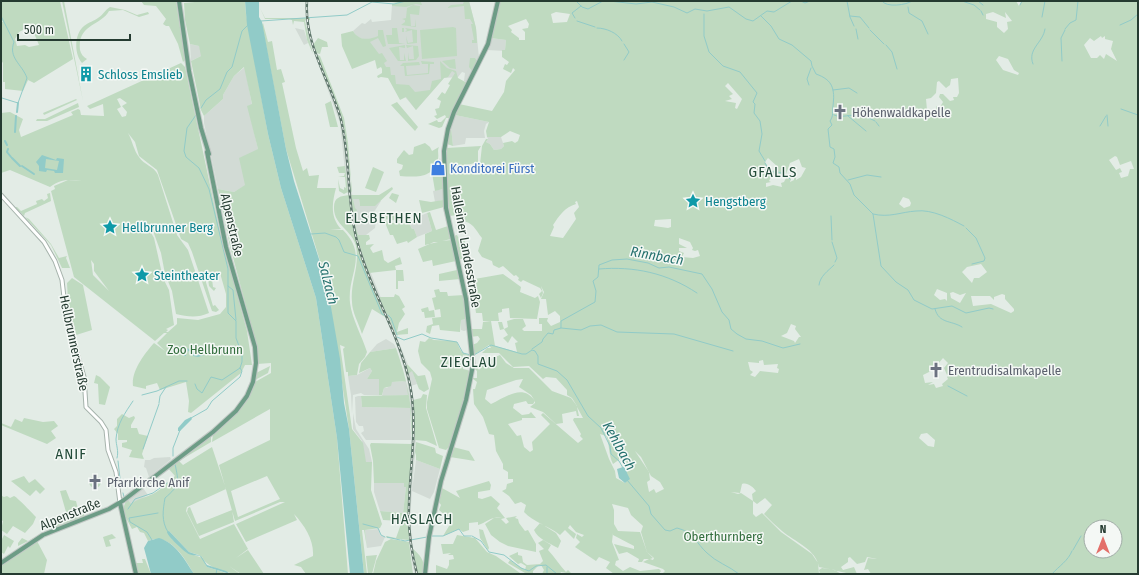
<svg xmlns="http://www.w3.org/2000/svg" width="1139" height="575" font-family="'Fira Sans Condensed',sans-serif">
  <rect width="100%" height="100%" fill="#e3ece6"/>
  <path fill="#d2dbd5" d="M305,1H308V21L311,40L336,102L344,129L358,241L396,335L408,365L406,366L410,371L412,370L417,384L411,386L415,408L416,439L410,518L411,541L418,574H415L413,568L407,524L413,430L407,379L396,342L355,242L346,181L340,123L308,36Z
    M416,1H469L476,28L479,58L467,83L464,81L465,73L462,72L458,77L444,78L416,110L396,86L367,40L357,37L353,31L362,23L365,24L371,19L372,22L391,20L392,5Z
    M295,28L304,30L308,43L304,45Z
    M491,38L506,40L505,51L487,50Z
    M190,44L199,46L202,53L201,56L191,61Z
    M245,67L252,105L248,106L258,149L246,185L234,192L218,189L204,123V116L223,99V95L234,76Z
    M455,115L489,122L486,124L484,131L485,138H466L465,144L453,146L451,127Z
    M487,137H501L504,146L501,149L494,150L490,144L486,142L488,139Z
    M440,158L442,174L434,175L432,173Z
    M443,189V200L435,202L433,191Z
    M357,198L359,199L360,206L379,200L381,201L374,212L377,214L375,228L366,235H358L355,227V225H358L355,218L353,199Z
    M427,213L432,231L417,237L414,229H412L408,221Z
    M467,319V330L464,331L461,330V320Z
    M386,339L394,344L396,348L370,352L377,344Z
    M370,368L372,371L367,379H379V395H364L361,393L353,395L352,414L351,395L348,376L357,375Z
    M406,381L409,395L382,396L384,388H387L392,382Z
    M358,396H361L362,407L410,408L411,440H366L361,433L364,431L363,426H359L356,422L355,397Z
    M353,413L356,429L369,449L372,462L357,464L362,441L353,429Z
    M170,457L171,459L169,461L149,477L146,468L144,467L145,460H150L154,458Z
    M416,460L440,469L434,492L430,499L412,491Z
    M374,483H404L406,487L403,513L380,511L374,492Z
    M143,488L148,495L131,505L128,500Z
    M379,529L380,535L385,537L381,546L367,548L365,530Z"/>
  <path fill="#bfdac0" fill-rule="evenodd" d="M1,1H60L73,59L34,83L28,80L23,91L5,89V82H3V63L1,60V22H3L1,19ZM31,26L39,45L29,47L25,45L17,46L15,39L19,32Z
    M62,1H64L83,101Z
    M141,1H176L185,60L183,62L178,44L169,26H166L163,24L166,19L156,6L144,5Z
    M205,1H245L246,14L268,134L281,188L316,298L337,438L348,574H306L301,567L294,565L313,556C314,540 305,526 294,514L297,520L246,542L236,524L285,502H280L235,521L219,465L270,440V409L212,442L213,434L226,422L255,382L271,373V363L257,364V348L230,246L218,189L234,192L245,185L239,158L258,149L247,106L252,104L244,67L234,76L223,95V99L204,116L201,110L191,61L201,56L199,46L190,44L185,20L184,3ZM267,476L280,499L238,517L231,491Z
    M397,1H424L421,2L422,5L416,4L406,7L392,6V4L398,3L392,2Z
    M464,1H469L476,28L477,43H472V40H474L471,24H473L470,19H465L464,6L447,8L451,5L463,4Z
    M499,1H1016L1019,6L1022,1H1138V574H871L868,569L864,570L868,558L877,559L867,557L865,562L857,564L850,557L848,558V562L841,567L843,570L854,567L857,574C844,574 833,569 819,567C816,549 795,542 782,531C776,526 770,520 764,514L772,505L765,498L757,504L753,501L752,494L756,491C753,487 747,482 742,484L740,493L731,492L738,494L741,493L753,501V514L756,517L762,513L781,532L812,554L818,563L819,574H662L665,571L663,569L643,562L649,559H644L642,562H638L639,559L627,552L619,554L614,544L634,549V546L613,535V533L612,542L619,560L616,561L615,565L623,571L630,567L640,571L659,569L661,571L659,574H614L606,568L610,562L599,557L596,561L575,547L580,542L576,538L577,534L582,537L584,535L576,532L570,525L568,528L576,534L574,539L565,530L560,535C549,526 533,522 524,512L526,505L521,502L515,504L509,496L502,491L506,489L507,484L513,482V479H508V472L503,469V464L496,451L494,435L489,434L483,417L474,404L473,389H475L477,382L472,378H477V371L475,369L476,365L479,370L486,361L500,355L506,363L514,368H529L552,391L571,398L577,406L572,398L567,395V390L556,378L546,377L543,379L529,366L513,367L499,353H482L487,348H491L489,345L474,355L472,345L477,343L480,339L478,336L470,337V329H482L483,322L491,321L495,346L517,352L515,343L518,342L512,336L508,343L503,338L508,335L504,329L500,330L498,322H502L504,329L508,327L507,321L514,319H523L526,326L522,329L524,331H542V324H539V318H548L547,321L551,326L560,322V316L555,311L548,315L546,299H541L544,292L541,286L543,293L541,298L539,294L542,291L540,288L523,280L521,282L518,280L519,278L516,275L514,276L503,266L499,268L493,265L492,261L482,257L478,251L482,238C475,229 472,220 459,221L458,215L449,216L448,211L446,148L481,146L478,151V162L467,165L468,167L480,164L482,146L486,139H488L486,142L490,144L494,150L501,149L504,146L503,143L512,141L515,143L518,141L520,135L510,131L501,137H487L486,131L489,122L455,115L451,127L453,146L447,144L450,127L459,104L492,111L504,92L506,81L515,70L513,68L511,73L503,69L505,64L507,65L509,62L502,57V50H505L506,40L491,38ZM556,12L570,14L567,22L553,23L551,14ZM993,12L1006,18L1005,12L1012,21L1007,22L1008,29L1004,33L997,27V22L986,19V14ZM526,19L529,24L528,28L522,29L525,32V40H519V38L511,32L512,30L508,26ZM1101,36L1102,38L1105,36V39L1113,41L1111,49L1117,61L1106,54L1104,59L1100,55L1097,58H1091L1084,45L1090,38L1094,41ZM999,56L1008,59L1014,70L1019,73L1018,75L1003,70L996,60ZM958,78L959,93L957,97H953L954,100L950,101L943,94H940L939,97L943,102L939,109L936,106V112L933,113L932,110H927L926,99L931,98L936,93L937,82L939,81L946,88L950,85L951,79ZM728,83L742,99L737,109L735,108L736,103L725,101L732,99L729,96L733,94L725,86ZM1115,156L1117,157L1120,165L1131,161L1134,169H1130L1128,176L1121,178L1119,173L1122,172L1120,168L1116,170L1109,160ZM768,158L778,167L776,170L771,171L765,162ZM799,159L802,167L806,168L801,177L796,180V175H794V180L790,182L791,179L786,174L790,163ZM777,173L786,178L784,182L781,183L782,187L773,185L766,187V183L771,182L769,181L771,177ZM903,197L909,199L911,203L910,206L904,208L899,204ZM577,201L579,207L574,213L576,219L563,238L550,236L554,227L553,225C559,216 565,207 576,204L575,202ZM671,219V227L668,228L654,226L655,220ZM679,238L690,242L693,248L692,250L695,251L698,250L700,256L693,258L682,257L684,253L679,251V248H687L679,244ZM981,264L987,272L979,278H974L972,283L962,272L967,267ZM937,289L947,293V301L945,299L940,300L934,295ZM953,292L960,295L966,293L960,303L951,298L950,293ZM1002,294L1005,295V299L1014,309V311L1011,313L991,304L973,306L971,296H990L994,300V297ZM791,324L796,326L795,329L801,337H799L795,343L794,341L781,336L787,333ZM943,358L948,363L944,368L947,375L952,373L947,377L948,379L942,384L943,386L936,388L934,384L928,385L933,382L925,383L923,375L933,370ZM763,360L764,365L778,364L777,368L779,369L778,373L760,371L755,377L750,375L753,372L750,370L748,362L759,363V361ZM523,379L519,387L531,395L535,401V403L530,407L543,412L556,424L563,423L562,414L576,411L577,416H579L577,407L583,418H574L573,420L581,434L580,436L583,439L578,443L543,413L541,415L550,424L532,442L533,450L530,452L524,447L521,435L517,436L508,424L522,420V418H536L531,412L529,414L522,415L513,408L514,404L526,401L528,404H533L535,401C523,383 506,397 491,404L485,399L487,390L516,380ZM927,433L935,440L934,447L928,446L919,438L921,434ZM600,434L606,436C610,444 608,454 613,464L620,459L626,465L627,481L625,483L616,478L615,471L609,459ZM635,451L641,457L651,476L660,482L664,489L656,493L654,489L649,492L647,482L650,480L649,472ZM612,504L628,508L631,515L643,526L641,532L647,552L654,558L653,560L650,559L653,558L647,552L640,532L618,531L614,524V510ZM1091,527H1115V551H1091Z
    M413,5L420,6L419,15L410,14L411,26H415V19L416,27L401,25L405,22V20L402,19L406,18L407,8Z
    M110,7L125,10L137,15L148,12L149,14L139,17L123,10L109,11C101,26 77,24 80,50C81,54 83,57 87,59L82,63C74,54 74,34 84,26C89,22 94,21 98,18C103,15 105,10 110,7Z
    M260,8L265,18H310V20H306L305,21L313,54L307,40L304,22L294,21L293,25L292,20L289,19H265Z
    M263,23L268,42L272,41L277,70L281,69L285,82L282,83L296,148L303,171L307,168L309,176L319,175L317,188H336C332,203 330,217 341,229H330L343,230C369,256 347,274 350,303C352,319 362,336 367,352L365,357L359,364L357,375L348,376V372H346L343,349L345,347L340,345L352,429L363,443L366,462H372L371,490L382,524L380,528L365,530L367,548L364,530H362L367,574H364L349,429L327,284L286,149L262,25Z
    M453,27L456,28L457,56L422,59L420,30Z
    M392,28H404V32H402V28H397L399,43L405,44H388L386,35H392Z
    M405,28L417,30V43L407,44L406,36L408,43L413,42L412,30L405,32L407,30Z
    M378,30H383L386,46L383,47L378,38L370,42L379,54L382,53L387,61L384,63L386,67H390L391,75H395L396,84L409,85L415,92L430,90L432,81L441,79L440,61L447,68L456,71L458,78L467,83L453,109L450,118H446L442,127L439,128L428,124L437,120L438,122H441L446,117L445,115L437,119L434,116L437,115L435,109L439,108L441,101L437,99L442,92L445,94L450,85L448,84L455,73L452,71L448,77L444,78L416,110L406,97L400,100L388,78L381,77L378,78L377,76L382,73V69L381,67L377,69L375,60L352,69L342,46L341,34L353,31C359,41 369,40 378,36Z
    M318,38L327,42L328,47H322L320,54L316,53L313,45Z
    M405,45V48L399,47L400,60H404V53L406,61H398L389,48Z
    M406,45L418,46L419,56L416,60L408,61V52L409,59H414L413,46L407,48Z
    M316,54L320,56L344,118L348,143L352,192L350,191L351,181L341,118Z
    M470,58H475L477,61L473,72L469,67Z
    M455,59L456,69L450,68L442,61Z
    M421,61L434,62V64H430L429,74L405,76L404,66H400L403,63L419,62L420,65L406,66L407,75L428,73V64H422Z
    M181,63L185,67L220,232L247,331L252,365H245L241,373L191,413L188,412L189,401L186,382L160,390L157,383L146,386V389L133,386C131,371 145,353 154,343L165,351L157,343L167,333H164L155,341L74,277L51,191L55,189L54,186L68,180L82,181C70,179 60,179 50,187L10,170L1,173V113L10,112L23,119L19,130L21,137L73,115L71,112L78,109L80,110L81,115L104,116L103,104L90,109L87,106ZM120,98L127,103L122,106L127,112L126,116L122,117L117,109L121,107L117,99ZM128,133L135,142L139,156L157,170L181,239L188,243L192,252L212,311L216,312L219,310L215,305L213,306L205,279H208L209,286L214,291L216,288L213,287L212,279L220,273L226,294V307L220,314L198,320L177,318V324L168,332H166L168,330L166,329L174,325L169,290L163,278L154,238L146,224L152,228L161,253L165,274L172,291L176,314C188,317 198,318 209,313L188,250L177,235L158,175C154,166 144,165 139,157C134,151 132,140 128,133ZM91,260L94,264V271L109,291L93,275Z
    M76,99L77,100L44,115L43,113Z
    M331,101L338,127H330L325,104Z
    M397,102L418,127L415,131L391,105Z
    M78,103L79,107L47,121H36L37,119H45Z
    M425,143L430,147L432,151L439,147C437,151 439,154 438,159C434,179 415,177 400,176L399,171L402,169L403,165L397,163V159L404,150L409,155L413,154L414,147Z
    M345,166L348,192L344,194L339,191L338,179L340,188L344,190V187L346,188L345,177H338L344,176L345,173H339L337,167Z
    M373,167L384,172L376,192L365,188Z
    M432,173L442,174L443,189L435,191Z
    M392,187L393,189L375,206H360L359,199H353L355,208L357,210L355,217L358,225H355L358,235H369L370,239L366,242V245L374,244L370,248L373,253L382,250L384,260L388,263L400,257L402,264L395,266L396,270H403L404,281H398V289H396V270L369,273L356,235L351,195H379Z
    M50,193L51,201L25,213L24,216L15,207H17L21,211L37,204L36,201L42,199L44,201L48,198L47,194Z
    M392,193L399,195L396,203L389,198Z
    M349,195C353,244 367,273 385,317L372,309L362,334C359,324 352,312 352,302C350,283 360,266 356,246C352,230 333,225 334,207C334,197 341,196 349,195Z
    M419,200L431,202L443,200L444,207L422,213Z
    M389,212L398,218H402V221L383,219V215L387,216Z
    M430,212L436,230L448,226L451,239L425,245V234L432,231L427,213Z
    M25,217L29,219L51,244L59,258L67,256L66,258L70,268H62L51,245Z
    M384,220L387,221L388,223H403L408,221L412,229H414L417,237L408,243L407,241L397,244L393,235H390Z
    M457,235L460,241H465L464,259H459L453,236Z
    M451,240L456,261L433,266L432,260L423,262L418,249L434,242Z
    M456,262L460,279L439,281V274L457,270Z
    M503,274L521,287L520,292L535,298L538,296L540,302L537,319L510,318L509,308L502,309V312L498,313L499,321H483L482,313H476L474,299H468L466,290H471L469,280Z
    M72,278L83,285L92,330L73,336L69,318L67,283Z
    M439,289L440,292H447L448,296L464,295L467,319L461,320L460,332L440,330L439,325L432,326L430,334L426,332L427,326L433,324L432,318L441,317L440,309L435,310L432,298L436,297L434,290Z
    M395,294L399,296L405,307L402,309L405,314L399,323L397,332L408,328V334L396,335L388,316L389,315H387L379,297H394Z
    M428,307L429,311L434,310L435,317L425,318L424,312H422L421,309Z
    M429,338L434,340L454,341L457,342C460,350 461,354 471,355L470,357L463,355L462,359L463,369L471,371L466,398L450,446L446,450L439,448L427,409V402L432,379L430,372L421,363L418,351L420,341L425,342Z
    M396,348C407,379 413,406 412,440L410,408L362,407L361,396L408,395L406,381L392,382L391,386L384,388L382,395H379V379H367L372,371L370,368L359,373L361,363L370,352Z
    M406,365H408L418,376L425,375L429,389L424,392L419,389L412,371L408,374Z
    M270,366L268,373L255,380L256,373Z
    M96,375L100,377L110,387L105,405L99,404L98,384L94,383Z
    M423,394L427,395L426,408L437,446L426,441L415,440L413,400L421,398Z
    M122,414L129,418L134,416L135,418L131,425V428H137L139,434L148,436L142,454L144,459L129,457L132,450L122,447V443L127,442V440H118V434L114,429L117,426V419Z
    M24,418L43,422L54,421L58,426L51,431L56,438L47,444L1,425V423L11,427L15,419L22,422Z
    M211,435V442L179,461L183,465L212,447L226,489L187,507L186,511L200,539L234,524L248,549L236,558L248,550L264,574H241L229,566L240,574C229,574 209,568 203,559L207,567L229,574H194C185,559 170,531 148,541L144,533L140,532L137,527L132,529L126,518H124C124,512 122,504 128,500L131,504C137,499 146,497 153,494C161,490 168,482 175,476L168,468ZM169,531L189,552L199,555L203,558L188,553L172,539Z
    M416,442L435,448L436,453L443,456L440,469L416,460V452L414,459Z
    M371,443L412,444L408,500L409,540L387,538L386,536L396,538L402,521L383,520L380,511L403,513L406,487H404V483H374L373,461L370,445Z
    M453,447L469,451L475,461L450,457Z
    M24,476L29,483L35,479L45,489L40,494L36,490L30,496L11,481Z
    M89 482a6 6 0 1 1 12 0a6 6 0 1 1-12 0Z
    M489,481L491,485L490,490L478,492V498L482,499L491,496L500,504L497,508L505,518L501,519L506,524L509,522L506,518L517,516L515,518L518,519L519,523L525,531L528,530L536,544V552L508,546L500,542L491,535L485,524L494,518L502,517C492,516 487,522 478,525V522L469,523V530L463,532L459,529L443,536L452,521L439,510L441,505L439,502L442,488L460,498L456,491Z
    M66,490L70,500L76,501L78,509L70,514L71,518L84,514V516L57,527L18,546V543L22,538L28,541L68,519L60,491Z
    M2,496L4,497L7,496L10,498L14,496C17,497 32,513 36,517L33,524L25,533L13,526L7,534L1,530L3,521L1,520Z
    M190,507L197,524L232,510L234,522L199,536L187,512L188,508Z
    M540,523L556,533L561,541L558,548C549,543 538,539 534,530Z
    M479,529L483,530L489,548L488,550L480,538Z
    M112,534L116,538L109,540L111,546L106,547L103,537Z
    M4,535L14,541L10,548L8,546L4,554L1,552V541Z
    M457,535L475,538L487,552L496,556L520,573V574H436V565L447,569L449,565H459H449V560L454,559L453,555H448L451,553L443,554L441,544H453Z
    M391,539L409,542L413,574H373L376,561L385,542Z
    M543,540L551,545L548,550C555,557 559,565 566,572L568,570L572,574L561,572L560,574H542L544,570L541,565L538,566L533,571V574L525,573L508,563L510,560L525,570L526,566L521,563L518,564L509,556L518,552V555L522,556L523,562L527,565L540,564L543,561L539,551L544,549L538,543Z
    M37,541L47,560L44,574H1V566Z
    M412,548C421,556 425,560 424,574H418Z
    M377,555L372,574H368L366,556Z
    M142,559H145L151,574H137L135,563H143Z
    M822,568L835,570L841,574H820L819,570Z"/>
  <path fill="#91cbc8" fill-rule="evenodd" d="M245,1H259V17L262,22L286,149L294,181L327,284L340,359L344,403L349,429L364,574H350L337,438L316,298L281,188L268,134L247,25Z
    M42,155L56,160L57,158L64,159L63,173H55L54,171L47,170L46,172L39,171V166L36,162ZM46,159L59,161L57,170L45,168Z
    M182,346L189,349L190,351H194L204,355L198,357L193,356V353L189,351L186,352V356H184L183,354L185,351L183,349L171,353V349Z
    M191,417L192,419L180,431H178V428L185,420Z
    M626,466L627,473L630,479L625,483L619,478L617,469Z
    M169,531L189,552L201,556L207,565L226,571L230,574L207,567L200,556C196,555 191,556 187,553C183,550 168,537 167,532Z
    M159,538C176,543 185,560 194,574H151L144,548L148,541Z"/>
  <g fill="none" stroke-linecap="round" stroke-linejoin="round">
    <path stroke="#91cbc8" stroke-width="1" d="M576,1L582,7L588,9L603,1
      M609,1L636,4L652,2L674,7L687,13L695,9L707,11L729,7L746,19L753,21L767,11L774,12L792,1
      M801,1L805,3L810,1
      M847,1L850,17L854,26
      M882,1C886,8 907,5 912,1
      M962,1L974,5L980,10
      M978,1L983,5
      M1020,5L1022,1
      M908,7L909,13L922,21L928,34
      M981,11L983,15
      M704,14V36L709,52L723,66L740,72L757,93L753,102L755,104L754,113L760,121L762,134L759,151L765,161
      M1,16L14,42C8,58 22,64 27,78L18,103L2,98
      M761,16L771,26L779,39L792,45L811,61L812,66L816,74C833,80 835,89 833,106C832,112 834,115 830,121L832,125L828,129L830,147L834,149L835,157L833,163L839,167L840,173L850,184L854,195L873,214L881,266L896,282L908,290L914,300L932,309L952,306L966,313L989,308L993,309
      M850,16L860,17L869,28
      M1042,17L1045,1
      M575,18L572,13L581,6
      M261,21L347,15L372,2L394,4L406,1
      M577,21L595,27
      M1120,25L1131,20L1138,14
      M597,28C606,28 618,33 622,41
      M856,29L858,39
      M1065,29L1070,23L1076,20L1078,1
      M870,30L884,44
      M624,44L629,52L624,60
      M886,45L892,52L897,69
      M1062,61L1061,38L1065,30
      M1033,64C1027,49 1043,43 1045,29
      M809,85L807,79L811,68
      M833,90L849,88L857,93
      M201,108L206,100L220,89L227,72L232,67L242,31L248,25
      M1121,109L1138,115
      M834,115C842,119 851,113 859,116L861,114L875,121
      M1107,115L1108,126
      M848,116L866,131
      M876,122L879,126
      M1100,126L1106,116
      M765,163L770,172C777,171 786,173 790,179
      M848,180L867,175L881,177
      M873,214C889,218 901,212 916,211C932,209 951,219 964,226
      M831,216L832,240
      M966,228L976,238L985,258L984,261L972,264
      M311,234L325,233L336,237L339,240L344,252L358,256L382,314L384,315
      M832,242L837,258L835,262
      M599,269C634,266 667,273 697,293
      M819,285C820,276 828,271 834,265
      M228,286L233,290L236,320
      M935,309C939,324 951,320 962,327
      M388,315L391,318L397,335
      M561,328L581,330L590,326L601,325L617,332L674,334L733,351
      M397,337L404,340L422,334L431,338L457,342L463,353L471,355
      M532,349L542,342L543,339L548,333L553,334L554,330L561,328V321L595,302L596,291L593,281L598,277L599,265L612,260L627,259L648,263L659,268L669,267L702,274L712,289L722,312L729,320L731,329L737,334L746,339L762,341L783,348L800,344
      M474,355L491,345L522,354H526L532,350L535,351L538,356V364L557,371L567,380L588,416L601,428L610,446L611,454L619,461L623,468
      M195,384L197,389L202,393L211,377L222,380L240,368L242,362V354L236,338V321L228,313V269L209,189L199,168L186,157L184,151L187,128L196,115
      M948,386L967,396
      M142,395L157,391L179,381H187
      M159,403L160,396L166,387
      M191,418L207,409L212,401L240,377L242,371L240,368
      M143,449L159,404
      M173,456V448L180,430
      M117,458C119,451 116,445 116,439C117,424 125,413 133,401
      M118,461L121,487
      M627,480L649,506L651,514L665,530L670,531L677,528C694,532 696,543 707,553C716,562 729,566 739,574
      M123,493L124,497
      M128,509L135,499L153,493L167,483
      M363,524L378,528L381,535L385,537
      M168,532C161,521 163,510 165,498C180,485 179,483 175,464
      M432,536H443L459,529L464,536H471
      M472,536L481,541L489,552L504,555L521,568L529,571L536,566L546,565L557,574
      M387,537L400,540
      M152,540L147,532L130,522L129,518L158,513
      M401,540L405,541L427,537
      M1073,550L1081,536
      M547,567V574
      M216,574L217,569
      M1052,574C1059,566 1068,561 1072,551"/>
    <path stroke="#91cbc8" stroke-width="2" d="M17,112L18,103
      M15,132L16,116
      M5,141L7,145
      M8,149L7,152L11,157
      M12,158L20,166
      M22,166L34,174"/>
    <g stroke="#a6b3ac" stroke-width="5">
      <path id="minor" d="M1,195L44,242L55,261L62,280L66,315L84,377L86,407L101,422L106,430L108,450L116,472L120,503"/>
    </g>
    <g stroke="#c2c8c5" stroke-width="6">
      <path id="major" d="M179,1L189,71L201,128L209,154
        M120,503L136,574
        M1,563L43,535L109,509L124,500L213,432L236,411L247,396L253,382L256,363L255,347L226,247L207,152
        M425,574L429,537L441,481L466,400L473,365L466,299L446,208L444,151L448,129L454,112L488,44L498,1"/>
    </g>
    <use href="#minor" stroke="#fff" stroke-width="3"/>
    <use href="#major" stroke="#6d9c86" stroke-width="4"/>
    <g stroke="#5f776c" stroke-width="2.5">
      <path id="rail" d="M307,1C304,43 328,77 340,116C351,156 346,200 357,241C370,291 400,334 410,385C418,426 410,464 409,505C408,529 411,551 417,574"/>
    </g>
    <use href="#rail" stroke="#f4f8f5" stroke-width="1" stroke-dasharray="3" stroke-linecap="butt"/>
  </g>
  <defs>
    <g id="building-bare" transform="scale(1.2)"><path d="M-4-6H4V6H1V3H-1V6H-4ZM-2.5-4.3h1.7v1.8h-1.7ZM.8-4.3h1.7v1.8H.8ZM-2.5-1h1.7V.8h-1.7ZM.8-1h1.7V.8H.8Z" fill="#0f9aa8" stroke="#f4f8f5" stroke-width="2.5" paint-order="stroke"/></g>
    <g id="church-bare" transform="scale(1.2)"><path d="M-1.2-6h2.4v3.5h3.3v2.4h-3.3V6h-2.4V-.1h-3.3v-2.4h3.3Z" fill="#6b7280" stroke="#f4f8f5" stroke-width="2.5" paint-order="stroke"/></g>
    <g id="shop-bare" transform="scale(1.2)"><path d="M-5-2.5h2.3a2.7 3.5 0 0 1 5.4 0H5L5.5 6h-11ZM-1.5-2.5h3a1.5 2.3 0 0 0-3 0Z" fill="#3f7fe0" stroke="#f4f8f5" stroke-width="2.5" paint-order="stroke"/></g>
    <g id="sight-bare" transform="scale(1.2)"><path d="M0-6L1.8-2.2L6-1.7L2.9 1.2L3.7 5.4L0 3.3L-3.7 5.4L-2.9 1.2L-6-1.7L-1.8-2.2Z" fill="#0f9aa8" stroke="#f4f8f5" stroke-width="2.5" paint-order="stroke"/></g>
  </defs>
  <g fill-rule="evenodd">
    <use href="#building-bare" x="86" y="74"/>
    <use href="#church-bare" x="840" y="112"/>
    <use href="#shop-bare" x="438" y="168"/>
    <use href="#sight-bare" x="693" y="201"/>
    <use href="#sight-bare" x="110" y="227"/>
    <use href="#sight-bare" x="142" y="275"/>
    <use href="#church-bare" x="936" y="370"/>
    <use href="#church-bare" x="95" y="482"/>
  </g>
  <g text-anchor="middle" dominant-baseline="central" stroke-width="3" stroke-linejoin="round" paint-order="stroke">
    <g font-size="13" fill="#0d838f" stroke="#f4f8f5" text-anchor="start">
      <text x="98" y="74">Schloss Emslieb</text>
      <text x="705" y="201">Hengstberg</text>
      <text x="122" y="227">Hellbrunner Berg</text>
      <text x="154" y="275">Steintheater</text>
    </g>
    <g font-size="13" fill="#5b616d" stroke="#f4f8f5" text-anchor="start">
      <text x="852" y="112">Höhenwaldkapelle</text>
      <text x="948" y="370">Erentrudisalmkapelle</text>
      <text x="107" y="482">Pfarrkirche Anif</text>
    </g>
    <g font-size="13" fill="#366cbe" stroke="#f4f8f5" text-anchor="start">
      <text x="450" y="168">Konditorei Fürst</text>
    </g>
    <g font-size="13" fill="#253b31" stroke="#f4f8f5">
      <text transform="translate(232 225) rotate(77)">Alpenstraße</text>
      <text transform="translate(466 247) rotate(80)">Halleiner Landesstraße</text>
      <text transform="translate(74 343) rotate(78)">Hellbrunnerstraße</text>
      <text transform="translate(70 514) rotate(-22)">Alpenstraße</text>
    </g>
    <g font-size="13" fill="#336e3e" stroke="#f4f8f5">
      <text x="205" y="349">Zoo Hellbrunn</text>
      <text x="723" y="536">Oberthurnberg</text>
    </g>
    <g font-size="14" font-style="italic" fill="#25716e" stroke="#f4f8f5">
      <text transform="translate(657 256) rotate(10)">Rinnbach</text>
      <text transform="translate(328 283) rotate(76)">Salzach</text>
      <text transform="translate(619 446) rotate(61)">Kehlbach</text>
    </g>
    <g font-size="15" letter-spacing="1" fill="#234b39" stroke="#f4f8f5">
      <text x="773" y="172">GFALLS</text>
      <text x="384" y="218">ELSBETHEN</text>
      <text x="469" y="362">ZIEGLAU</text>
      <text x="71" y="454">ANIF</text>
      <text x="422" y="519">HASLACH</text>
    </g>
  </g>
  <rect width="1139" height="575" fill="none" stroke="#253b31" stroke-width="4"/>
  <g transform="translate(1103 539)"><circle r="19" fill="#f4f8f5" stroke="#a1aca7"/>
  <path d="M0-3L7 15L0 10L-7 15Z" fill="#e36f69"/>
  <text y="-6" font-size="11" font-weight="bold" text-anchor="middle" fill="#253b31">N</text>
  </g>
  <path d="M18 34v6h112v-6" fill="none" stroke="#253b31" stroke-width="2"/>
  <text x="24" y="34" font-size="12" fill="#253b31" stroke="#f4f8f5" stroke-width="3" paint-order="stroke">500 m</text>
</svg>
